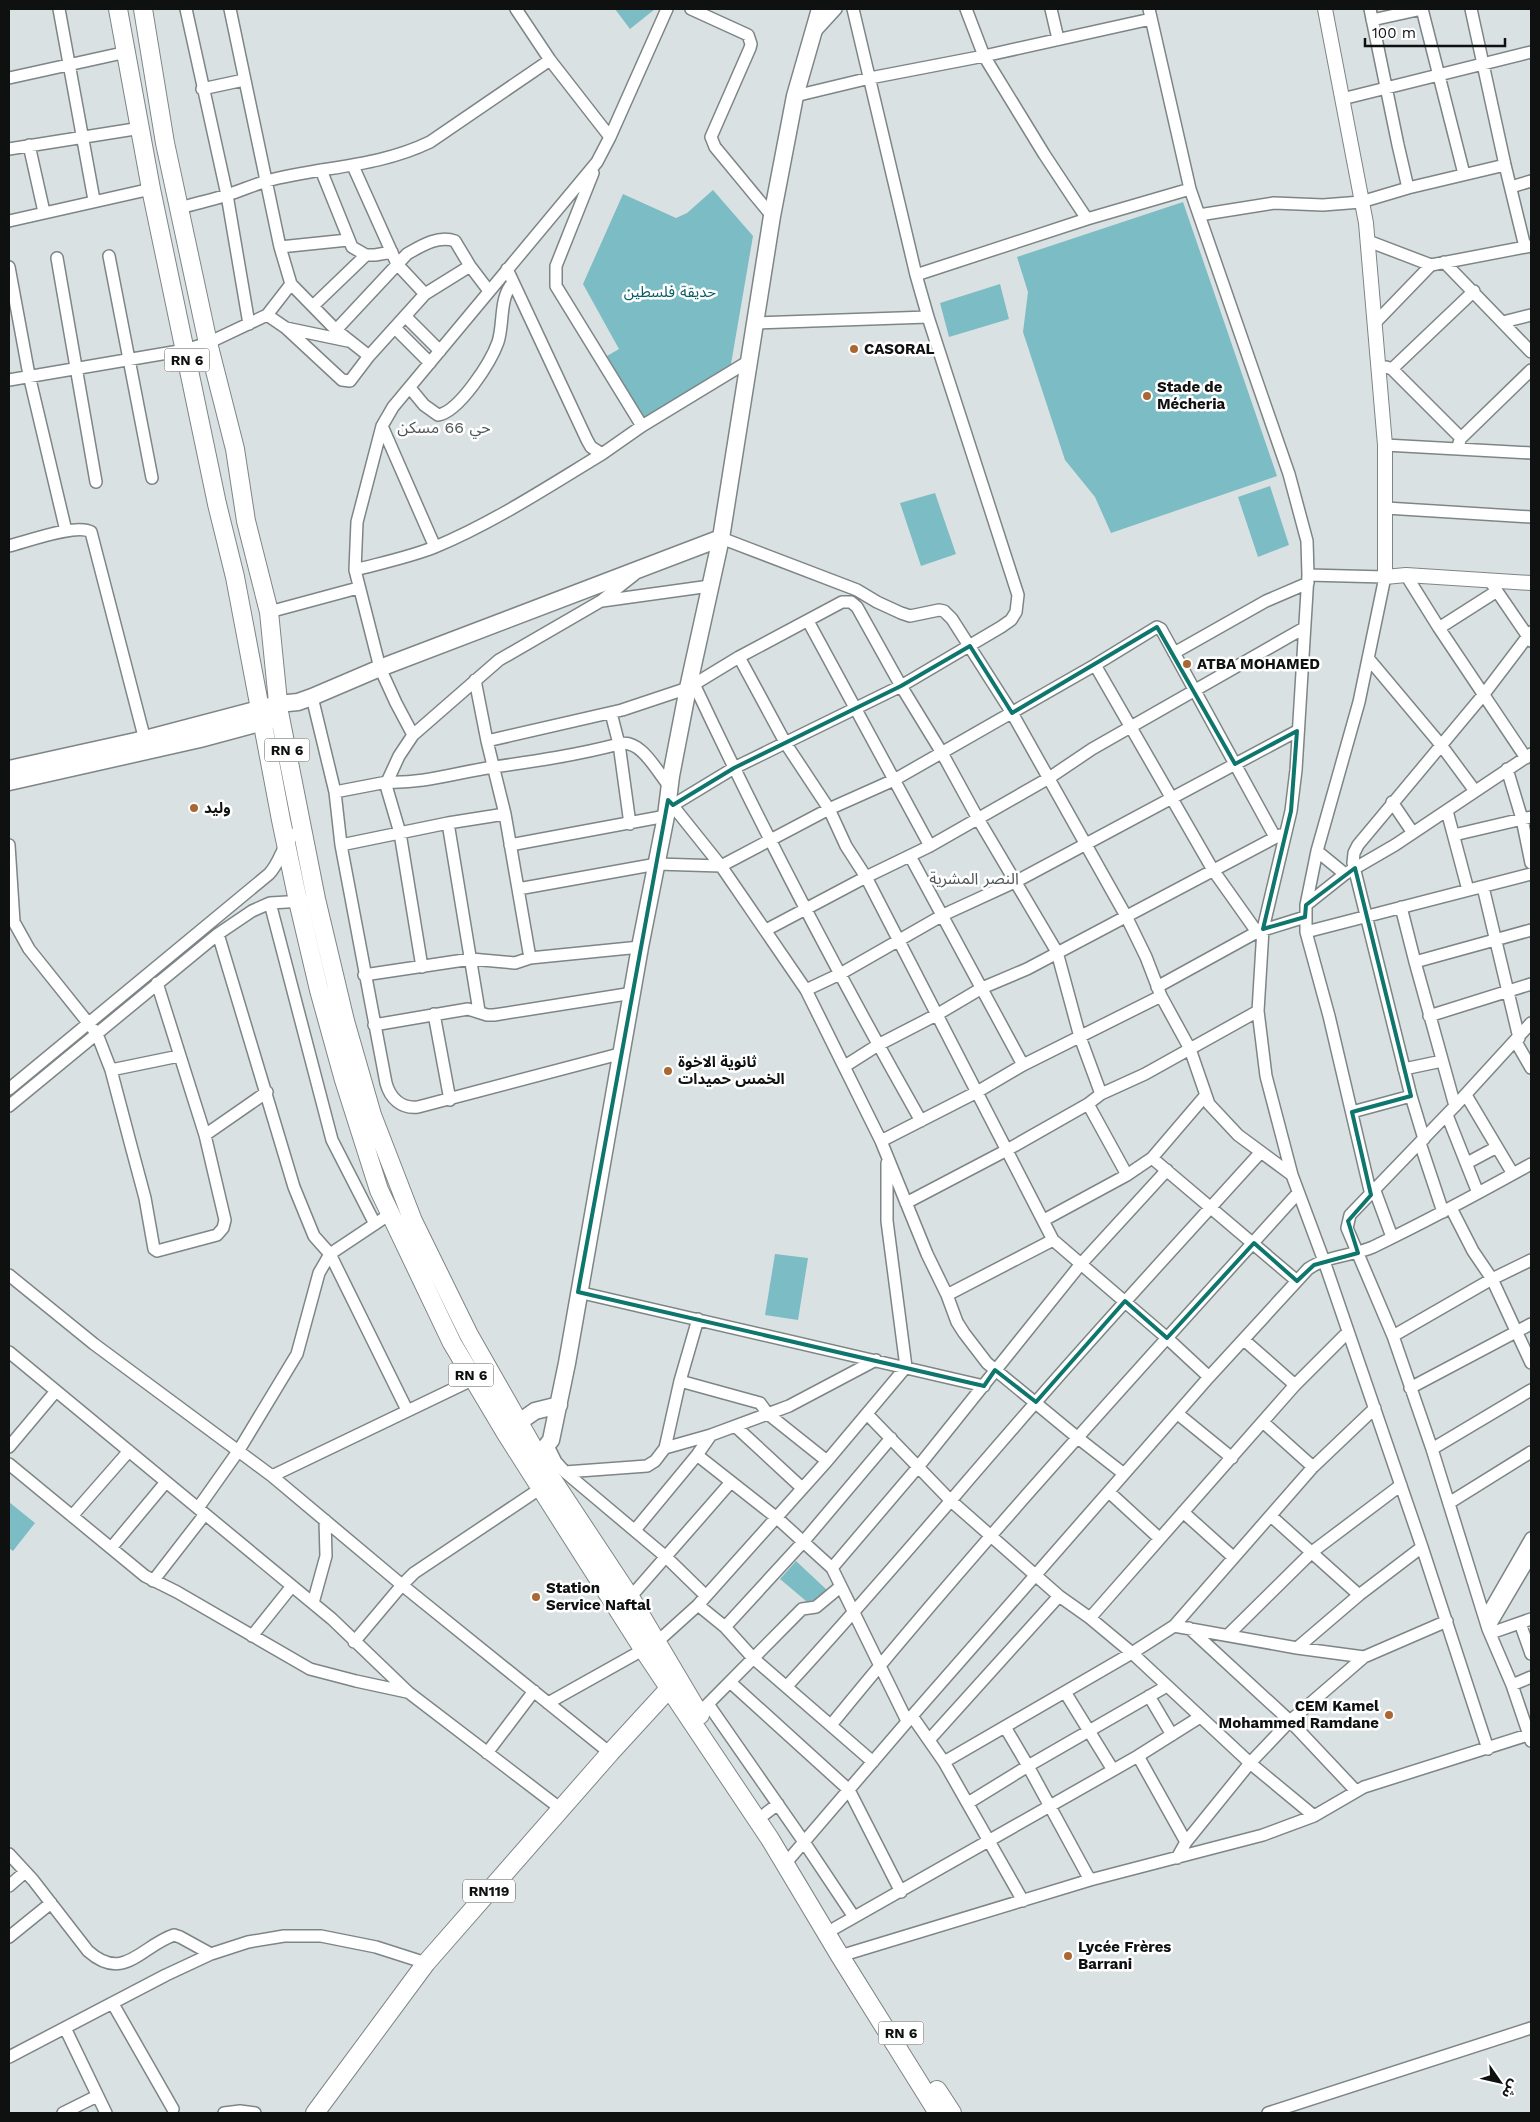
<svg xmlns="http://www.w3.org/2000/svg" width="1540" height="2122" font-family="'Work Sans','Noto Sans Arabic',sans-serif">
  <rect width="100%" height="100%" fill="#dae1e2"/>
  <path fill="#7cbcc4" d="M615,9H655L630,29Z
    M713,190L753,236L731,364L644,420L607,356L619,349L583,284L623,194L676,218L687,213Z
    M1183,202L1277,476L1111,533L1095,497L1065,460L1023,332L1028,292L1017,257Z
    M1000,284L1009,319L949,337L940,303Z
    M1270,486L1289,545L1258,557L1238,497Z
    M935,493L956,554L921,566L900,503Z
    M775,1254L808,1258L798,1320L765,1315Z
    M9,1502L35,1523L13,1551L9,1548Z
    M796,1561L827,1590L812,1606L780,1579Z"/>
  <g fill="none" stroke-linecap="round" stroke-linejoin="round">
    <g stroke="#7e8586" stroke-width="14">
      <path id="minor" d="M59,9L94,200
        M186,9L227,195L249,324
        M230,9L280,247L291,284L336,330L369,356
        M516,9L550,60L610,137
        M691,9L748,35L751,44L750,48L711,137L715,147L772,216
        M966,9L984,56L1044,154L1087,219
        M1051,9L1058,39
        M1149,9L1190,189L1289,474L1307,541L1308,575L1296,770L1291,811L1263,929L1258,1011L1266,1076L1292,1175L1324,1261L1422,1547L1488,1749
        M1370,9L1398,145L1408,188
        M1422,9L1464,174
        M1471,9L1505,165L1525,247
        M1372,20L1422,9
        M815,32L836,9
        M9,78L127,52
        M202,89L244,80
        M795,96L870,78L984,56L1151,19
        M1342,99L1531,52
        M29,145L44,212
        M9,149L141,128
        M353,166L397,264L425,294
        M321,170L352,247L366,255H375L392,252
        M593,173L556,266V286L642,426
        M1511,187L1531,181
        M179,208C195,204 211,200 227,195C240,191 253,185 267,181C322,166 376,168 430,142L550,60
        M1199,215L1274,203L1323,205L1361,202L1408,188L1505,165
        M9,221L151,189
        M1368,241L1431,265
        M280,247L348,240
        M109,256L152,478
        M57,258L96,482
        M1444,262L1531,352
        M9,267L29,375L66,531
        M507,269L587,440L591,447L602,454L642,426L749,361
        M916,275L1087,219L1190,189
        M314,305L366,255
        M267,315L286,328L348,341
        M405,316L440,351
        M1503,322L1531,315
        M755,323L928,317
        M1375,323L1431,265L1531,246
        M286,328L342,380L350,381L369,356L425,294L470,266
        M395,328L430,363
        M336,330L407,254C421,246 438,235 455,241L470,266L489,291
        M1386,367L1392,369L1461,438
        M1392,369L1474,291
        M9,380L185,350L208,343L267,315L291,284
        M410,388L424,405L438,415C459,412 491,362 498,342C504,324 499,297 513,283
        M382,426L435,547
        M1459,443L1461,438L1531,370
        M1385,445L1531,453
        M1386,508L1531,517
        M721,538L857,590L877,602L901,613L910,616L939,610L944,611L952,619L1012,713L1126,916L1146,957L1161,996L1190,1049L1209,1104L1238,1135L1292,1175
        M9,546C26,542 77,523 91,532L146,744
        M355,570C381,563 410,557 435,547C493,523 549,486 602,454
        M1308,575L1385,577L1359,702L1317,851L1306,905V932L1329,1016L1371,1195
        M1406,575L1439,628L1526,758
        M1490,581L1531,641
        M602,601L710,586
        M269,612L358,588
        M808,621L930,846
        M1439,628L1497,591
        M1174,653L1266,601L1308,583
        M739,657L786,744L829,809L846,846L866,877L1053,1240L1167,1338L1209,1377
        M1368,658L1441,745L1475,791
        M1095,665L1213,870L1257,932
        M475,680L487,741L505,814L530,958
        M694,684C764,833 840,978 921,1121
        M312,697L335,792L341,845L386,1083C390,1098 401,1109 418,1107L623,1053
        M413,735L396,703L380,668L355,570L357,522L382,426L393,407L597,162L610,137L667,9
        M487,741L622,710L688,688L739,657L842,602H851L857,607L901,686L942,753L977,817L1057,952L1080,1037L1101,1094
        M1507,769L1522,819L1531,863
        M385,782L400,833L422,967
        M387,782C423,784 458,772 494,767C536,761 577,755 619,744L611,713
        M335,792L387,782L399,756L413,735L499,660L601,601L634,575
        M669,801L721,866L806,990L881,1141L927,1254L947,1295L957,1322L964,1333L987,1363L1078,1438L1124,1474
        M1392,802L1413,833
        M673,805L734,768L901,686L1001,627L1011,620L1016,612L1018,595L928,317L916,275L853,9
        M1447,811L1468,890
        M448,823L479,1011
        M630,824L619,744C641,738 657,772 670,787
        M1454,835L1531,817
        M9,845L14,922L29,949L97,1034L111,1070L130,1142L145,1198L154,1249L157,1251L217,1235L223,1228L225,1220L205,1135L157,983
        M341,845L448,823L505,814
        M510,845L666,816
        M1317,851L1345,874
        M910,856L1023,1065
        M1483,887L1519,1038
        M518,889L657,864L721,866L829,809L894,780L1095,665L1157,627L1161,629L1275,837
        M270,903L332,1140L375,1224
        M1306,905L1345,874L1395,845L1531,754
        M1401,907L1415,962L1455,1106
        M766,930L866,877L930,846L1049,778L1092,749L1304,628
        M1306,932L1531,874
        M218,934L294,1187L314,1236L330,1254L407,1410
        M1415,962L1531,930
        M364,975L471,959L515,963L530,958L640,947
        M1157,987L1257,932L1305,917
        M806,990L840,974L943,915L1017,881L1297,731
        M434,1014L450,1100
        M1429,1016L1531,984
        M1531,1023L1455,1106L1350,1215L1347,1228L1393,1336L1432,1449L1488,1629L1512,1685L1531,1741
        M374,1025L468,1009L487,1015H494L633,993
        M1516,1042L1531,1068
        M845,1066L878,1045L938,1014L982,988L1027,969L1280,835
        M1404,1069L1442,1061
        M111,1070L179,1056
        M9,1089L269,874C284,858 281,839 303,829
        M1466,1095L1513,1174
        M1088,1104L1127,1175
        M9,1106L218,934L252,911L270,903L304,901
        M1352,1112L1411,1096
        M1447,1115L1478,1193
        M205,1135L267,1092
        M1424,1139L1411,1096L1353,863L1354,853L1358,845L1484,694L1531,632
        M881,1141L977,1092L1023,1065L1161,996
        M1420,1143L1443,1212
        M1152,1158L1297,1281
        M1467,1163L1497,1147
        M1375,1191L1392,1237
        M906,1203L1007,1150L1088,1104L1101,1094L1145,1074L1258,1011
        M1451,1208L1473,1251L1492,1279L1531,1363
        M1044,1220L1127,1175L1152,1158L1205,1096
        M9,1275L94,1344L272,1476L402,1585L610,1753
        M578,1292L984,1386
        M947,1295L1053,1240
        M1393,1336L1492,1279L1531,1260
        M1244,1340L1295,1385
        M9,1352L332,1619L408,1692L561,1809
        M680,1381L760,1403L768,1414L827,1461
        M1410,1388L1531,1324
        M867,1414L950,1500L1059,1596L1090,1618L1132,1653L1250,1763L1314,1816
        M1178,1414L1232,1458
        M1264,1423L1313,1467
        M735,1426L802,1488
        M548,1446L556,1462L565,1472L666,1557L706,1596
        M9,1447L56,1391
        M665,1448L680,1381L698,1319
        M1432,1449L1531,1390
        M697,1455L777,1518L832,1568L907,1721
        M9,1464L145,1576L177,1592L310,1669L356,1681L407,1692
        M565,1472L647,1466L655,1461L665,1448L711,1435L789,1406L876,1360
        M272,1476L474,1379
        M1109,1492L1159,1538
        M1449,1503L1531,1452
        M198,1508L239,1450L297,1354L319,1273L330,1254L390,1214
        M1183,1512L1233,1557
        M72,1516L129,1451
        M1271,1516L1359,1595
        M635,1530L697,1455L711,1435
        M111,1548L166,1482
        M832,1568L918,1467L1080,1265L1167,1170
        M153,1581L205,1514
        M627,1601L731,1482
        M313,1603L326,1556L325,1520
        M698,1605L725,1627L753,1658L873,1762
        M1090,1618L1295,1385L1348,1332
        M1485,1618L1531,1538
        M1520,1623L1531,1654
        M1174,1626L1313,1467L1375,1408
        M725,1627L804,1541L891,1438
        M1189,1628L1290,1721L1356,1791
        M1488,1629L1531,1556
        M1491,1633L1531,1619
        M1228,1635L1312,1552L1401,1485
        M252,1636L292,1586
        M354,1642L402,1585L414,1573L541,1488
        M1297,1648L1359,1595L1422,1547
        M730,1682L849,1790L901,1892
        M1512,1685L1531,1677
        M787,1686C872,1594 953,1497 1036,1402C1109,1318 1185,1236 1260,1153
        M1065,1692L1113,1770
        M1149,1696L1172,1735
        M548,1703L657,1642L698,1605L827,1461L906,1367L887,1221V1163
        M708,1704L804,1842L854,1917
        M702,1710L802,1609L816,1607L840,1587
        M912,1716L944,1762L1023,1901
        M831,1725C980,1542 1140,1368 1298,1193
        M1005,1727L1028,1766L1090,1880
        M929,1740L1059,1596
        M487,1753L534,1691
        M1138,1756L1186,1842
        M944,1762L1132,1653L1174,1626L1297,1648L1364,1657L1447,1621
        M968,1803L1028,1766L1167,1686
        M765,1814L778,1804
        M9,1854L33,1880L88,1951C124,1983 141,1946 174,1935L180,1937L211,1954
        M1177,1858L1186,1842L1250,1763L1290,1721L1364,1657
        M785,1864L912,1716L1209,1377L1308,1269C1326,1256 1352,1256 1373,1247C1427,1221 1479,1193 1531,1164
        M9,1886L25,1872
        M835,1928L1138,1756L1200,1717
        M9,1937L51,1903
        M840,1956L1090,1880L1263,1835L1314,1816L1364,1787L1531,1734
        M113,2004L173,2109
        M65,2028L106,2113
        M9,2057L166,1975L211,1954L248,1942L284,1936H321L376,1947L426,1963
        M63,2113L97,2096
        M224,2113L240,2111L255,2113
        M1268,2113L1531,2028"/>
    </g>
    <g stroke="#7e8586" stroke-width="16">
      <path id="tertiary" d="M1325,9L1366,223L1385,445V577L1406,575L1531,583"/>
    </g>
    <g stroke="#7e8586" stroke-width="19">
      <path id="secondary" d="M9,769L145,739L278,704L298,702L312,697L380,668L721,538
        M9,782L200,739L274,719
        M508,1430L535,1411L559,1405
        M528,1464L538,1457L551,1440L567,1363L640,947L666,816L671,776L688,688L721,538L772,216L795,96L820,9"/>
    </g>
    <g stroke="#7e8586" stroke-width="20">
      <path id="primary" d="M118,9L151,189L217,504L235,577L281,820L298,901L319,990L344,1080L379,1190L452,1343L505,1432L643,1649L770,1839L840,1956L938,2113
        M143,9L165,143L208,343L235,449L246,521L269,612L279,712L316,899L345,1021L372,1115L413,1221L469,1335L546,1470L630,1597L700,1715
        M937,2090L952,2113
        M315,2113L426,1963L610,1753L676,1681"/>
    </g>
    <use href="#minor" stroke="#fff" stroke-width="11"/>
    <use href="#tertiary" stroke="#fff" stroke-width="14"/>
    <use href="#secondary" stroke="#fff" stroke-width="16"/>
    <use href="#primary" stroke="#fff" stroke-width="18"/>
  </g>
  <path fill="none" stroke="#0f766e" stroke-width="4" stroke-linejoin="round" d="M1157,627L1235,764L1297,731L1291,811L1263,929L1305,917L1306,905L1355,868L1411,1096L1352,1112L1371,1195L1348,1221L1358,1253L1314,1265L1297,1281L1254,1243L1167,1338L1125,1301L1036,1402L995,1370L984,1386L578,1292L668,800L673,805L734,768L901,686L970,646L1012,713Z"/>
  <g fill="#a96733" stroke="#fff" stroke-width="2">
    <circle cx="854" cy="349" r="5"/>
    <circle cx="1147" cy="396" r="5"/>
    <circle cx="1187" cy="664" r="5"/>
    <circle cx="194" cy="808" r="5"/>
    <circle cx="668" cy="1071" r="5"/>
    <circle cx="536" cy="1597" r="5"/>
    <circle cx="1389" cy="1715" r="5"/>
    <circle cx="1068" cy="1956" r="5"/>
  </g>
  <g text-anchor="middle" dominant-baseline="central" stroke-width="5" stroke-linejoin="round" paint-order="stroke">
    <g fill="#fff" stroke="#575858" stroke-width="1">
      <rect x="164.5" y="348.5" width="45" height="23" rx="4"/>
      <rect x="264.5" y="738.5" width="45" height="23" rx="4"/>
      <rect x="448.5" y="1363.5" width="45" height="23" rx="4"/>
      <rect x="463" y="1879.5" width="52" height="23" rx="4"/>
      <rect x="878.5" y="2021.5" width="45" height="23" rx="4"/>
    </g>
    <g font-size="14" font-weight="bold" fill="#0f1111">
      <text x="187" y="360">RN 6</text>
      <text x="287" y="750">RN 6</text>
      <text x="471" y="1375">RN 6</text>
      <text x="489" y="1891">RN119</text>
      <text x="901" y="2033">RN 6</text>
    </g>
    <g font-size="15" fill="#085b64" stroke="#fff">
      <text x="670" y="292">حديقة فلسطين</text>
    </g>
    <g font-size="15" font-weight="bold" fill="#0f1111" stroke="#fff" text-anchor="start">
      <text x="864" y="349">CASORAL</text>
      <text x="1157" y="387">Stade de<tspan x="1157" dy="17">Mécheria</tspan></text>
      <text x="1197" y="664">ATBA MOHAMED</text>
      <text x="204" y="808">وليد</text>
      <text x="678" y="1062">ثانوية الاخوة<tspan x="678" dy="17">الخمس حميدات</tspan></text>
      <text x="546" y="1588">Station<tspan x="546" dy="17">Service Naftal</tspan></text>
      <text x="1379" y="1706" text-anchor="end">CEM Kamel<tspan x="1379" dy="17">Mohammed Ramdane</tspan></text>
      <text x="1078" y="1947">Lycée Frères<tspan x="1078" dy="17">Barrani</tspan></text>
    </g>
    <g font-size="16" fill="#4f5556" stroke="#fff">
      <text x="444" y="427">حي 66 مسكن</text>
      <text x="974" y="878">النصر المشرية</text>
    </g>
  </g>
  <rect width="1540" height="2122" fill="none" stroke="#0f1111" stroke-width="20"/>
  <g transform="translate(1500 2082) rotate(124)" stroke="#ffffff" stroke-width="4" paint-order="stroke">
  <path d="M0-4L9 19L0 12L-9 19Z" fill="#0f1111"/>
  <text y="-8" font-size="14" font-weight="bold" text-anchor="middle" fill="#0f1111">ش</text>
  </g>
  <path d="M1365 38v8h140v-8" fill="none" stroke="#0f1111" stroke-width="2.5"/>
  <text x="1372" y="38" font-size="15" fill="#0f1111" stroke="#ffffff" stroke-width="4" paint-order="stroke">100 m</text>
</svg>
